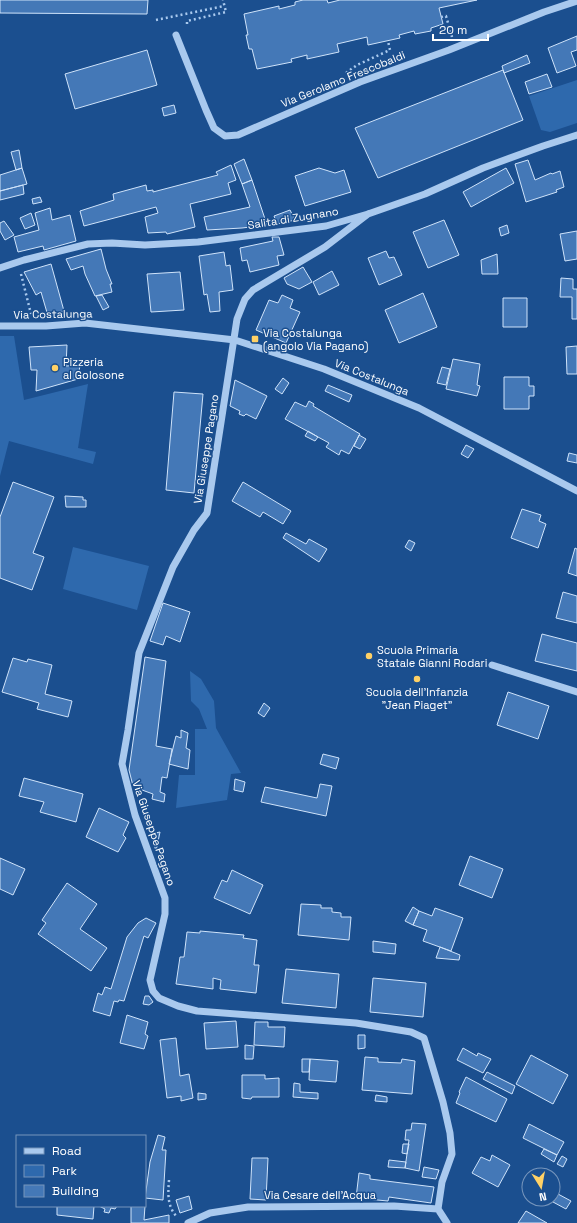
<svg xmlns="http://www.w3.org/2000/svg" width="577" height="1223" font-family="'Space Grotesk',sans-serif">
  <rect width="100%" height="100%" fill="#1b4f8f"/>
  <path fill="#2e69ad" d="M577,80V123L550,132L541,130L529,96Z
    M0,336H14L24,400L88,384L78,448L96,452L93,464L9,441L0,476Z
    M73,547L149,566L137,610L63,589Z
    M190,671L201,679L214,701L216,728L241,773L231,774L227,800L176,808L179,775H195V729H207L199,709L191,701Z"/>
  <path fill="#4478b7" stroke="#cfe3fa" d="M0,0H148L147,14L0,13Z
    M303,0H327L328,3L340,0H477L439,8L443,24L431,28V31L415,34L414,31L399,35L400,38L368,45L367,37L337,44L339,52L307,59V55L291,59L292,62L257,69L252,49H249L246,35H248L244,14L279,6V9L295,5V2Z
    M577,36V50L571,52L576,66L557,73L548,48Z
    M147,50L157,85L75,109L65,74Z
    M527,55L530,63L504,73L502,66Z
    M503,70L523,120L378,178L355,128Z
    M547,74L552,87L529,94L525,82Z
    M174,105L176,113L164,116L162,108Z
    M19,150L22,168L16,170L11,152Z
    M244,159L252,180L242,184L234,164Z
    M528,160L535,180L551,173L552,174L560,171L564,187L556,190L557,192L526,202L515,164Z
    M231,165L236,180L228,183L231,194L190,204L195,227L167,234L166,232L148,233L145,217L158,213L156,207L84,226L80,211L114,200L113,194L146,185L147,191L153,190V192L218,175L216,172Z
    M22,168L27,184L0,191V175Z
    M319,168L335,173L344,170L351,192L305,206L295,176Z
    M506,168L514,183L471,207L463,192Z
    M252,180L267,225L242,228L207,230L204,217L250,207L242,184Z
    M23,185L24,194L0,200V191Z
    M40,197L42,202L33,204L32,199Z
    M50,208L52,220L70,215L76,241L44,250L43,246L18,252L14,237L39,230L35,213Z
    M290,210L295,220L277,224L274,216Z
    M31,213L35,225L25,229L20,218Z
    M444,220L459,255L428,268L413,232Z
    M4,221L14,235L5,240L0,231V223Z
    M507,225L509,233L501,236L499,228Z
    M577,231V259L565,261L560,234Z
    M272,237H279L284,255L277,256L279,265L250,272L247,260L242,261L240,248L273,241Z
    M101,249L106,269L112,284H110L112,292L95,296L85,274L83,266L71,270L66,259Z
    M386,251L389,258L394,257L402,275L379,285L368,258Z
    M224,252L226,266L230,265L233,290L219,292L220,311L210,312L207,294L204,295L199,256Z
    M497,254L498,274H482L481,260Z
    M51,264L64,311L48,316L41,292L36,295L24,272Z
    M303,267L312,282L299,289L287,284L284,278Z
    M332,271L339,285L319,295L313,282Z
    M180,272L184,310L151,312L147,274Z
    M561,278L573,279V289H577V319H572V297H560Z
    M423,293L437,327L399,343L385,310Z
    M102,295L109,307L103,310L96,296Z
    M282,295L293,300L290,308L300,312L286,343L256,330L269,300L278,303Z
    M503,298H527V327H503Z
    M67,345L66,366L80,365L78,379L36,391L37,370H31L29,347Z
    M577,346V374H567L566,347Z
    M453,359L480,364L477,385L480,386L477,396L446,389Z
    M442,367L450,369L446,385L437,383Z
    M504,377H529V386H534V396H529V409H504Z
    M283,378L289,383L282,394L275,389Z
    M235,380L267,396L256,419L246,414L244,416L239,414L240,411L230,406Z
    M328,385L352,395L349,402L325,391Z
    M174,392L203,394L194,493L166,490Z
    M309,401L314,404L313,406L360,434L349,454L341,450L339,455L326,447L329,443L285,419L295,402L306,407Z
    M308,431L318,437L315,441L305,436Z
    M359,435L366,439L360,449L354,446Z
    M466,445L474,449L468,458L461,454Z
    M569,453L577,455V463L567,461Z
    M13,482L54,497L33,553L44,557L32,590L0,578V517Z
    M243,482L291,511L283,524L263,512L260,517L232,501Z
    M65,496L83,497V500H86V507H66Z
    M522,509L541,515L539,521L546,524L538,548L511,538Z
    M286,533L306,544L309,539L327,549L319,562L283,538Z
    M409,540L415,543L411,551L405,547Z
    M575,548L577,549V576L568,573Z
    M563,592L577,596V623L556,618Z
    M163,603L190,612L180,642L166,636L163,645L150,641Z
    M542,634L577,643V671L535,661Z
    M145,657L166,661L156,746L172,749L167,778L162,777L160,792L165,794L164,802L152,799L153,794L142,790V787L133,786L129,770Z
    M13,658L27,662L28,659L52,665L45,694L72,701L68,717L37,709L39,703L2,692Z
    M508,692L549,706L538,739L497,725Z
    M264,703L270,708L264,717L258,713Z
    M181,730L188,733L186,748L190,750L188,769L169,764L176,736L181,738Z
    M323,754L339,758L336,769L320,764Z
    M24,778L83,794L76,822L40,812L44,802L19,796Z
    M235,779L245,782L243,792L234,790Z
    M320,784L332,786L326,816L261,802L265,787L317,798Z
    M99,808L129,822L123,835L126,838L118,852L86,837Z
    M160,832L156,851L151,834Z
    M470,856L503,869L492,898L459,885Z
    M0,858L25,869L13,895L0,889Z
    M232,870L263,885L250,914L214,898L222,880L227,882Z
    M67,883L97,904L80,929L107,948L91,971L38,934L46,923L42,920Z
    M301,904L321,905V908H332V912L341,913V917H351L349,940L298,935Z
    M413,907L419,911L413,925L405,921Z
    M435,908L463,918L451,951L423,941L427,930L413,925L419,911L432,916Z
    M146,918L156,923L148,938L144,936L124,1001L119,1000L118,1002L114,1001L110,1016L93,1011L98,993L102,995L105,987L111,989L127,937L138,923Z
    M200,931L244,935L243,938L257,940L254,965H259L256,993L220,989L221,980L213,978V989L176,984L180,957H184L187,932L200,933Z
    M373,941L396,944L395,954L373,952Z
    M440,947L460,955L459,960L436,958Z
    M286,969L339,974L336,1008L282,1003Z
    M373,978L426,983L423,1017L370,1012Z
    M145,996H149L153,1002L149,1005L143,1004Z
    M127,1015L148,1022L145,1034L148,1036L144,1049L120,1043Z
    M236,1021L238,1047L206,1049L204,1023Z
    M255,1022H268V1027H285L284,1047L254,1045Z
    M358,1035H365V1048L358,1049Z
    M176,1038L180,1076L189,1074L193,1098L181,1101V1096L167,1098L160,1040Z
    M245,1045L254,1046L253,1059H245Z
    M463,1048L477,1056L478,1053L491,1059L483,1073L457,1060Z
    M531,1055L568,1075L553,1104L516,1084Z
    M365,1057L378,1058V1062L401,1063L402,1059L415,1061L412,1094L362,1090Z
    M302,1059H310L309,1072H302Z
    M310,1059L338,1061L336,1082L309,1080Z
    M487,1072L515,1086L512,1094L483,1079Z
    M242,1075H265V1079L279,1078V1097H252L251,1099L242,1098Z
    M466,1077L507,1099L496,1122L456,1103L460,1093L459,1092Z
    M294,1083L300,1084V1092L318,1093V1099L293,1097Z
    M198,1093L206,1094V1099L198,1100Z
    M376,1095L387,1097V1102L375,1101Z
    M412,1123L426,1124L419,1171L405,1168L409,1140H405L406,1130H411Z
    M529,1124L564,1142L557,1155L523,1138Z
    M158,1135L165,1137L162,1150H166L163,1200L145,1198L150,1162Z
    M403,1144H409L407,1154L402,1153Z
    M544,1149L557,1155L554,1162L541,1154Z
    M492,1155L510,1165L498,1187L472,1173L481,1157L490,1161Z
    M562,1156L567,1159L563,1167L557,1164Z
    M252,1158H268L266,1200L250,1199Z
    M389,1160L406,1162L405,1168L388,1167Z
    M424,1167L439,1170L436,1179L422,1177Z
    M359,1173L370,1175V1179L434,1187L431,1203L389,1197L388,1201L356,1198Z
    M558,1194L571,1201L566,1209L553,1202Z
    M189,1196L192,1209L180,1213L176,1200Z
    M57,1206H94L93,1219L57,1215Z
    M99,1206H117L115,1209L111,1208L109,1213L104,1212L105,1209Z
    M131,1206H145L144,1220L169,1215V1223H131Z
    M526,1211L547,1223H518Z"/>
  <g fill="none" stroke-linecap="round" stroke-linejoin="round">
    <path stroke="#a9c9ee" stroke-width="2.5" stroke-dasharray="2 3" stroke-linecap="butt" d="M441,17L446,16L452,37
      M156,20L224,6
      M187,24V21L226,12L223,0
      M346,73L357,65L390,50L388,41
      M21,274L31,314
      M169,1180C168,1194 167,1206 177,1217"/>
    <path stroke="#a9c9ee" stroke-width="7" d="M176,35L206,110L214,128L225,136L238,135L360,82L449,50L544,12L577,1
      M368,214L325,247L253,290L245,299L237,319L207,513L194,530L173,567L139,653L128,730L122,764L135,815L165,898V914L150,980L153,991L159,998L178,1006L197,1011L356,1023L411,1032L424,1038L443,1102L450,1133L452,1154L442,1182L438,1209
      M0,268L24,260L88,244L112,243L145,245L198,242L326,226L368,214L425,194L483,168L543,146L577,135
      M0,326H46L85,323L235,340L324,369L419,408L577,491
      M492,665L577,692
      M188,1223L210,1213L248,1207L394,1206L438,1209L447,1223"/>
  </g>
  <g fill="#ffd166" stroke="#1b4f8f" stroke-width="1.5">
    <rect x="251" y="335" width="8" height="8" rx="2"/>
    <circle cx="55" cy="368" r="4"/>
    <circle cx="369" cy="656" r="4"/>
    <circle cx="417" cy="679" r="4"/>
  </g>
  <g text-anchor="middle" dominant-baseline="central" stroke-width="3" stroke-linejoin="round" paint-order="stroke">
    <g font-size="11" fill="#fff" stroke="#1b4f8f">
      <text transform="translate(343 79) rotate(-22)">Via Gerolamo Frescobaldi</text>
      <text transform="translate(293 218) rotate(-9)">Salita di Zugnano</text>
      <text transform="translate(53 314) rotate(-1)">Via Costalunga</text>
      <text transform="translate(372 377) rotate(22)">Via Costalunga</text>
      <text transform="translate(206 449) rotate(-81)">Via Giuseppe Pagano</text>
      <text transform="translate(154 833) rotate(71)">Via Giuseppe Pagano</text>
      <text x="320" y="1195">Via Cesare dell'Acqua</text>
    </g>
    <g font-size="11" fill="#fff" stroke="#1b4f8f" text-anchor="start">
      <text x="263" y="333">Via Costalunga<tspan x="263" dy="13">(angolo Via Pagano)</tspan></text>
      <text x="63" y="362">Pizzeria<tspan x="63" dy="13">al Golosone</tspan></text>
      <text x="377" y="650">Scuola Primaria<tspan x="377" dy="13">Statale Gianni Rodari</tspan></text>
      <text x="417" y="692" text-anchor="middle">Scuola dell'Infanzia<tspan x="417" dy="13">"Jean Piaget"</tspan></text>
    </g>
  </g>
  <rect x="16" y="1135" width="130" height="72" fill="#1b4f8f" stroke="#7695bc"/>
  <rect x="24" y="1148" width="20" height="6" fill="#a9c9ee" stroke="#7695bc"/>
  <text x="52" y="1155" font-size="12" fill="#ffffff">Road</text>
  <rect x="24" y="1165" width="20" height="12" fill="#2e69ad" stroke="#7695bc"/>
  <text x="52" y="1175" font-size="12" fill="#ffffff">Park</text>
  <rect x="24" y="1185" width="20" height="12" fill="#4478b7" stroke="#7695bc"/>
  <text x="52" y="1195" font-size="12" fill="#ffffff">Building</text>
  <g transform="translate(541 1187) rotate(169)"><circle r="19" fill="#1b4f8f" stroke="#7695bc"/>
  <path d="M0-3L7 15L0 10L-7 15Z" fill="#ffd166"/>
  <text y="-6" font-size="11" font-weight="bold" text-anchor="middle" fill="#ffffff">N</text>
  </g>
  <path d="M433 34v6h55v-6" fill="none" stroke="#ffffff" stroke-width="2"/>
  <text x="439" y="34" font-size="12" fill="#ffffff" stroke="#1b4f8f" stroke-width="3" paint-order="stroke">20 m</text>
</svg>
